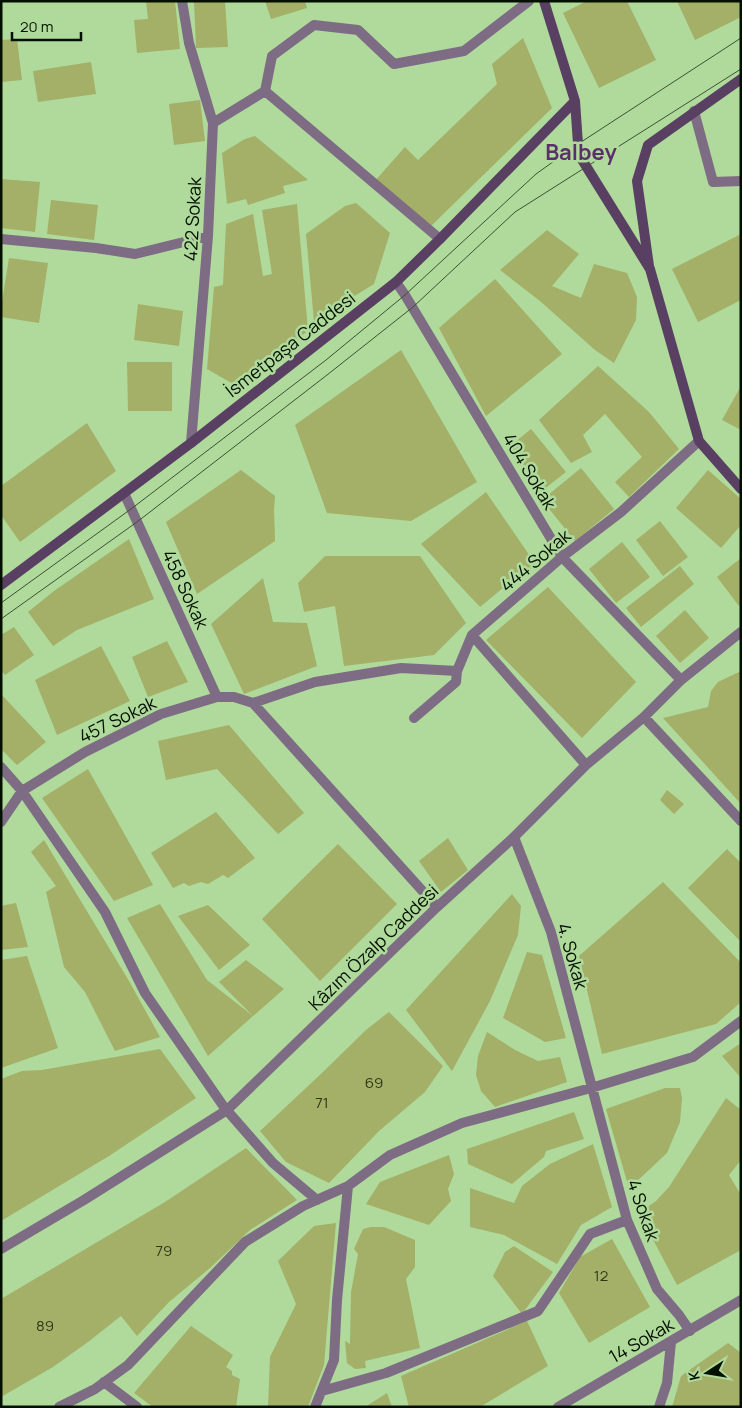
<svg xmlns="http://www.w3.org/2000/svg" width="742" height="1408" font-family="Manrope,sans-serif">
  <rect width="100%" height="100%" fill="#afda9b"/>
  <path fill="#a4af67" d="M146,1H175L180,49L137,53L134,20L148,19Z
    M194,1H225L228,47L196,48Z
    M265,1H305L307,8L271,19Z
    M587,1H627L656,60L599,88L563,13Z
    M677,1H741V17L695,40Z
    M523,38L552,108L431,226L374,182L405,147L418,160L497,84L492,64Z
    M17,39L22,80L1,82V40Z
    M91,62L96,94L38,102L33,71Z
    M200,100L205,141L174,145L169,104Z
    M255,136L308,180L283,186L285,193L248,205L246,199L227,204L222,153L245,139Z
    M1,179L40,182L35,232L1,228Z
    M51,200L98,205L94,240L47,234Z
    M356,203L390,233L374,284L314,321L306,234L345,206Z
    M297,204L308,331L235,385L207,369L214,287L223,285L226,224L253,214L263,276L272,274L262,210Z
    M547,230L579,254L552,286L581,298L594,264L627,273L637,297L636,320L614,363L595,350L540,301L500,270Z
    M741,234V300L698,322L672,269Z
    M9,258L48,263L39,323L1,317V308Z
    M495,279L562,354L486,416L439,328Z
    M138,304L183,311L179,346L134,340Z
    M401,350L477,482L411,521L327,513L295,425Z
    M127,362H172V411H128Z
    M598,366L649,412L679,449L629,497L615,482L642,457L605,414L583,435L592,452L571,463L539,420Z
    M741,386V430L722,420Z
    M87,423L116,471L20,542L1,515V486Z
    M531,429L566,472L543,490L509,447Z
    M581,468L614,509L575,541L542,500Z
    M241,470L275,496L274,510L275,541L197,594L166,522Z
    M708,470L741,499V525L721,548L676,508Z
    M486,492L536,565L504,587L480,607L421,544Z
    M660,521L688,557L663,576L636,540Z
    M129,539L154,599L77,630L53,646L28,612L54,591Z
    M622,542L650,577L616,603L589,569Z
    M325,556H420L466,623L434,655L344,666L335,606L304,612L298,583Z
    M741,558V604L739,606L717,577Z
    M680,566L694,584L641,627L626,608Z
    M263,578L273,622L307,623L317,666L244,694L211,624Z
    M548,587L636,682L582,738L486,640Z
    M685,610L709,638L680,663L656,636Z
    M14,627L34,655L5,675L1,670V635Z
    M167,641L188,682L148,697L132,657Z
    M101,646L130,701L57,735L35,680Z
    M741,671V804L663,718L708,707L711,691L718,682Z
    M1,694L46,742L17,765L1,749Z
    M229,725L304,813L278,834L217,769L166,780L158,741Z
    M88,769L153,885L114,901L42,798Z
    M667,790L684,804L674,814L660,800Z
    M216,812L255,858L228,878L223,875L208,884L201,882L189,886L184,883L173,888L151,853Z
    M448,838L468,870L441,892L419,861Z
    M44,840L129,981L160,1037L115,1051L85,992L64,967L46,892L56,886L31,852Z
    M338,844L397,904L320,981L262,919Z
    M727,849L741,863V942L688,888Z
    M663,882L741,963V1002L716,1024L602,1054L579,956Z
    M512,894L521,906L518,935L490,1001L452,1071L406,1010Z
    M16,903L28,947L1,950V906Z
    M160,904L207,980L253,1016L208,1056L127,918Z
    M208,905L250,945L219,970L178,916Z
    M527,952L542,955L566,1038L545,1042L503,1018Z
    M27,956L58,1048L1,1068V960Z
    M246,960L284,989L253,1016L219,982Z
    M389,1012L443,1066L425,1092L379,1131L329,1183L286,1162L260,1131L323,1072L366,1030Z
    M487,1032L515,1050L538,1061L560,1057L567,1082L495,1107L481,1091L476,1075L478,1056Z
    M741,1043V1078L722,1056Z
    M160,1049L196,1098L109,1156L1,1221V1079L22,1071L42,1070Z
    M665,1088H680L682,1098L680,1122L667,1153L635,1183L628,1185L606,1109Z
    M726,1098L741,1110V1160L729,1175L741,1195V1250L677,1285L639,1213L656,1201L669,1187Z
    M574,1112L584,1139L546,1151L544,1157L512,1184L468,1164L467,1149Z
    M593,1144L612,1207L581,1225L557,1264L504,1235L470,1227V1188L514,1203L522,1186L550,1164Z
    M246,1148L297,1200L250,1230L210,1268L169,1302L137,1336L121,1316L88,1342L53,1367L1,1397V1299L165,1202Z
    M449,1155L454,1174L448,1189L451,1201L429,1225L366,1204L380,1182Z
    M336,1223L324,1365L308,1407H268L270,1357L296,1304L278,1261L314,1226Z
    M371,1227H384L415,1240V1267L406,1279L420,1348L365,1361L366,1368L355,1369L347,1363L345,1341L350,1344L351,1292L358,1254L354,1249L363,1229Z
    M612,1239L650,1307L589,1343L559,1293L580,1257Z
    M514,1246L553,1272L522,1314L493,1276L505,1252Z
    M527,1321L548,1366L480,1407H409L401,1376Z
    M191,1326L233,1355L226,1367L232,1371V1375L240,1379L236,1407H153L134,1393Z
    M728,1343L741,1353V1407H672L681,1376Z
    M387,1393L392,1407H365Z"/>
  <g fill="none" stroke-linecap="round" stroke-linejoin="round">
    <path stroke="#7e6c85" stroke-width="10" d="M182,1L189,43L213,123L208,236L191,443
      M265,91L440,239
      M694,111L713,182L741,181
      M213,123L265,91L272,56L314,25L358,30L394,64L464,51L529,1
      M1,239L96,248L135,254L208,236
      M396,282L405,295L562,557L681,680
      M124,493L217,697
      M472,635L586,765
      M253,703L315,682L401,668L457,671
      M644,717L741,821
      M414,718L456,682L457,671L472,635L562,557L621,512L699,441
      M1,767L22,791L105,912L145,993L224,1107L273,1163L317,1200
      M1,822L22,791L85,752L161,714L217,697H234L253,703L437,907
      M514,837L551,932L627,1220L657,1289L679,1315L690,1331
      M1,1249L84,1200L227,1110L437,907L514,837L586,765L644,717L681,680L741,632
      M104,1382L137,1407
      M322,1391L386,1373L538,1311L590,1234L627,1220
      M59,1407L95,1389L128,1365L245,1242L303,1206L348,1186
      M315,1407L334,1360L337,1300L348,1186L390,1155L462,1123L591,1088L693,1057L741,1021
      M558,1407L741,1300
      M659,1407L667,1383L671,1342"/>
    <path stroke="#594063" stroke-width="10" d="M544,1L575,101L578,144L581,158L650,269L699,441L741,489
      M649,266L637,181L648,145L741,79
      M1,585L191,443L396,282L440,239L575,101"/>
    <path stroke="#3c5233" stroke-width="1" d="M1,603L131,509L326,360L405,295L536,174L578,144L741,38
      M1,619L137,522L327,375L413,307L515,212L741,69"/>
  </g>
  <g text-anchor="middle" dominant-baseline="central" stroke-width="5" stroke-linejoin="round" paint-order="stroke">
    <g font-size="15" fill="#2b381a">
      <text x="374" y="1082">69</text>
      <text x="322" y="1102">71</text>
      <text x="164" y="1250">79</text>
      <text x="601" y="1275">12</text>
      <text x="45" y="1325">89</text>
    </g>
    <g font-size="18" fill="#031000" stroke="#afda9b">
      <text transform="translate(192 219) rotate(-87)">422 Sokak</text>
      <text transform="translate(290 344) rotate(-38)">İsmetpaşa Caddesi</text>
      <text transform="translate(530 471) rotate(59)">404 Sokak</text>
      <text transform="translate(535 560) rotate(-40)">444 Sokak</text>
      <text transform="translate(186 589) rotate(65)">458 Sokak</text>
      <text transform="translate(117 719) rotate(-26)">457 Sokak</text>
      <text transform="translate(373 947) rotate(-44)">Kâzım Özalp Caddesi</text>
      <text transform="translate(573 956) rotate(74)">4. Sokak</text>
      <text transform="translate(644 1210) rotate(71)">4 Sokak</text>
      <text transform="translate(641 1340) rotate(-30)">14 Sokak</text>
    </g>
    <g font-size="22" font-weight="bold" fill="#593168" stroke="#afda9b">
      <text x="581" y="152">Balbey</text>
    </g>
  </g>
  <rect width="742" height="1408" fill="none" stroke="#031000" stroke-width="5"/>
  <g transform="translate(707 1373) rotate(258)" stroke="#afda9b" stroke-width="4" paint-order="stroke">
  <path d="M0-4L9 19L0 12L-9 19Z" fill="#031000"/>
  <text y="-8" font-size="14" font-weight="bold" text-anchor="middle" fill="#031000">K</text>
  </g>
  <path d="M12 32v8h69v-8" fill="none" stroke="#031000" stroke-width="2.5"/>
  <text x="20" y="32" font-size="15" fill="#031000" stroke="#afda9b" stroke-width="4" paint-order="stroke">20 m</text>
</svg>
